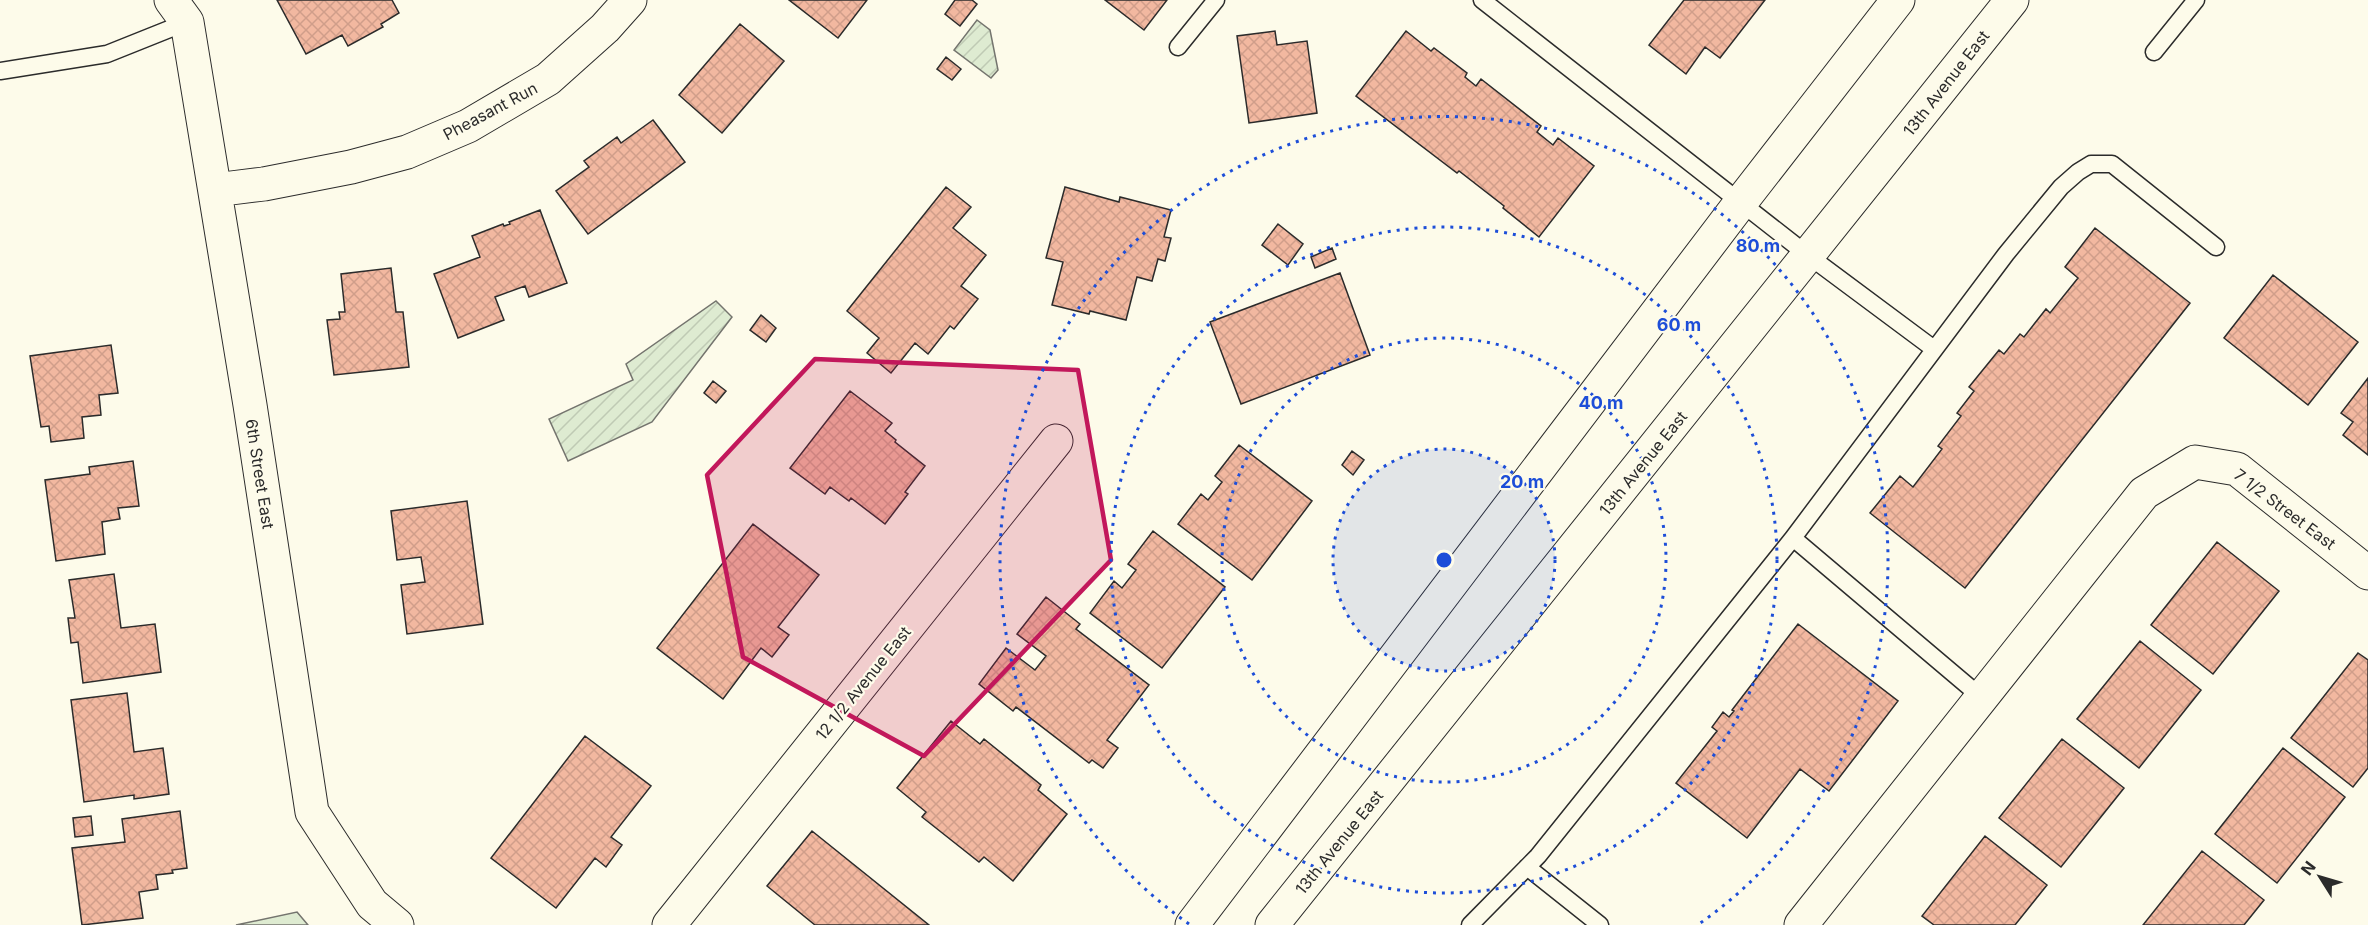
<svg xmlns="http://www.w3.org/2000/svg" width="2368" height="925" font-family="Inter,sans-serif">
  <defs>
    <pattern id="garden-furrows" width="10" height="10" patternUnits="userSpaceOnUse" patternTransform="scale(1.5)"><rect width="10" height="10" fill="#deebd1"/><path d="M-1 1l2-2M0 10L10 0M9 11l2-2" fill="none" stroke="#bfcab4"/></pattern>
    <pattern id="building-cross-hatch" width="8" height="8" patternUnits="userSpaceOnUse" patternTransform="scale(1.5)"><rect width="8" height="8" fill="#f2b8a0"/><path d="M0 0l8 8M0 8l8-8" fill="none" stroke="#d09e8a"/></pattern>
  </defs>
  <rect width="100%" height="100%" fill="#fdfbea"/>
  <path fill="#deebd1" stroke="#74746e" stroke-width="1.5" d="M297,912L308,925H236Z"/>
  <path fill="url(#garden-furrows)" stroke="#74746e" stroke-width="1.5" d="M977,20L990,30L998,70L991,78L954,50Z
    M716,301L732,317L652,422L568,461L549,419L633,380L626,364Z"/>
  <path fill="url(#building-cross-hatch)" stroke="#2b2b2b" stroke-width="1.5" d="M277,0H392L399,13L381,24L383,27L348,46L342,35L306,54Z
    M789,0H867L838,38Z
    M955,0H972L977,4L960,26L945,14Z
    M1105,0H1167L1144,30Z
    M1684,0H1765L1720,58L1705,47L1686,74L1649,45Z
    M740,24L784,61L722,133L679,95Z
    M1275,31L1277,45L1307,41L1317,113L1249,123L1237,36Z
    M1406,31L1431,51L1434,48L1467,73L1465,77L1476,86L1481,79L1541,126L1537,132L1553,145L1558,138L1594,166L1539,237L1503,208L1504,206L1459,171L1457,173L1356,96Z
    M946,57L961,69L952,80L937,69Z
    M653,120L685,162L588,234L556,191L589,167L584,161L617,137L621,143Z
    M946,187L971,207L953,228L986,255L961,286L978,299L954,329L950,326L928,354L915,343L891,373L867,353L879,338L847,311Z
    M1065,187L1119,202L1120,197L1171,210L1164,237L1171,238L1165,261L1158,259L1152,281L1137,277L1126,320L1090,311L1089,314L1052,305L1063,262L1046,258Z
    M540,210L567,283L529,297L525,286L495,297L504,320L458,338L434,274L480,257L472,236L503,224L504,226L510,224L509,222Z
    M1278,224L1303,244L1288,265L1262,245Z
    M2095,228L2190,303L1965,588L1870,513L1900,476L1913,487L1942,449L1938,446L1961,416L1957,413L1974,391L1969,387L1999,350L2004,354L2020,334L2024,337L2046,309L2050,313L2078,278L2065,267Z
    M1332,248L1336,259L1315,268L1311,257Z
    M391,268L396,312H403L409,367L334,375L327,320L340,319L339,312H345L341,274Z
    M1340,273L1370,355L1241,404L1210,322Z
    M2273,275L2358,342L2308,405L2224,338Z
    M761,315L776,328L766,342L750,330Z
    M111,345L118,393L99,395L101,415L82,417L84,438L51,442L49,426L41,427L30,356Z
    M2368,378V455L2343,435L2353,422L2341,413Z
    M713,381L726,391L716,403L704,393Z
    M850,391L892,423L885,431L896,440L895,442L925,466L905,492L908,494L885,524L851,498L849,501L830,487L825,494L790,468Z
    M1239,445L1312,501L1252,580L1178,524L1201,494L1208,500L1222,482L1215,476Z
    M1352,451L1364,460L1353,475L1342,465Z
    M133,461L139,506L118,508L120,519L102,522L105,554L56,561L45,480L90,474L89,467Z
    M467,501L483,624L407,634L401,585L425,582L421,557L397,560L391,511Z
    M753,524L819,575L778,627L789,635L772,657L761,648L723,699L657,648Z
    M1153,531L1225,587L1162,668L1090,613L1114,581L1122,588L1136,570L1128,564Z
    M2217,542L2279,591L2213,674L2151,625Z
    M114,574L121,628L155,624L161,672L83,683L78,642L71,643L68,618H75L69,580Z
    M1046,597L1080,624L1076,629L1149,685L1107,740L1118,748L1103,768L1092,760L1089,763L1016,707L1013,711L979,684L1006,648L1035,670L1046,656L1017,634Z
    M1798,624L1898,701L1829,791L1800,769L1747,838L1676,783L1717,731L1712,727L1723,712L1729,717L1734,711L1732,710Z
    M2140,641L2201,690L2139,768L2077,719Z
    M2358,653L2368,660V768L2353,787L2291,738Z
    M127,693L134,752L163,748L169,794L134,799V795L84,802L71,700Z
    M951,721L980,744L984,739L1041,785L1038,790L1067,814L1013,881L984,857L979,862L922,817L926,812L897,788Z
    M585,736L651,786L611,837L622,845L606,867L595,858L556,908L491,858Z
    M2062,739L2124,788L2061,867L1999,818Z
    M2283,748L2345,797L2277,883L2215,834Z
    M180,811L187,868L172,870L173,873L156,875L158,889L139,892L143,918L82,925L72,848L125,842L122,819Z
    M91,816L93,835L75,837L73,818Z
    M812,831L929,925H815L767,886Z
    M1985,836L2047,885L2015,925H1934L1922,916Z
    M2202,851L2264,900L2244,925H2143Z"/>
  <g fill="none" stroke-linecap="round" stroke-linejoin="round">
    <g stroke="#2b2b2b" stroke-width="19">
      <path id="service" d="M1482,0L1809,256L1934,349
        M1178,47L1216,0
        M2154,52L2196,0
        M0,71L107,54L187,22
        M1793,538L2006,254L2061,187L2078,172L2091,164H2112L2216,247
        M1527,867L1600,925
        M1470,925L1538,856L1793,538L1981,697"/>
    </g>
    <g stroke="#2b2b2b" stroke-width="35">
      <path id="minor" d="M171,0L187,22L250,405L312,812L372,904L397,925
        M215,190L264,184L351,167L407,152L468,126L548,79L605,28L630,0
        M669,925L1056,441
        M1801,925L2144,493L2195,462L2237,469L2368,573"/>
    </g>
    <g stroke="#2b2b2b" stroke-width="35">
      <path id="secondary" d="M1192,925L1741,202L1898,0
        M1272,925L2012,0"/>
    </g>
    <use href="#service" stroke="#fdfbea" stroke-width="16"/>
    <use href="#minor" stroke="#fdfbea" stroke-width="33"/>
    <use href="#secondary" stroke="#fdfbea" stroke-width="33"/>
  </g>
  <path fill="#c2185b" fill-opacity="0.2" stroke="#c2185b" stroke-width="4.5" stroke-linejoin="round" d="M815,359L1078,370L1111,560L924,756L743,657L707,475Z"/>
  <circle cx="1444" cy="560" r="111" fill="#1d4ed8" fill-opacity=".12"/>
  <g fill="none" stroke="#1d4ed8" stroke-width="3" stroke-dasharray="3 6">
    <circle cx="1444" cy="560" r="111"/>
    <circle cx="1444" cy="560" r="222"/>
    <circle cx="1444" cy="560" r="333"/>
    <path d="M1189 924A444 444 0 1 1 1699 924"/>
  </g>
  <g text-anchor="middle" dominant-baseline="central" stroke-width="4.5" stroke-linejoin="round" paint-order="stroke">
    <g font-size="16" fill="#2b2b2b" stroke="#fdfbea">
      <text transform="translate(1946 83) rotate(-52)">13th Avenue East</text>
      <text transform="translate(490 111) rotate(-28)">Pheasant Run</text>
      <text transform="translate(1643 463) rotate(-51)">13th Avenue East</text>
      <text transform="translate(260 474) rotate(81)">6th Street East</text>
      <text transform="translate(2285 509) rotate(37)">7 1/2 Street East</text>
      <text transform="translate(863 683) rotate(-51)">12 1/2 Avenue East</text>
      <text transform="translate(1339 842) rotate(-51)">13th Avenue East</text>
    </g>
  </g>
  <circle cx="1444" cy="560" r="9" fill="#1d4ed8" stroke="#fdfbea" stroke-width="3"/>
  <g font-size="18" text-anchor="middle" font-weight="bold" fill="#1d4ed8" stroke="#fdfbea" stroke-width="4.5" stroke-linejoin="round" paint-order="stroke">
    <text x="1758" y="252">80 m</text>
    <text x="1679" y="331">60 m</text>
    <text x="1601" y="409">40 m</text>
    <text x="1522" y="488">20 m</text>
  </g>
  <g transform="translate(2320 877) rotate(307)" stroke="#fdfbea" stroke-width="4.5" paint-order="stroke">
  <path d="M0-4.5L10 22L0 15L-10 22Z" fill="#2b2b2b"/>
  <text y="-9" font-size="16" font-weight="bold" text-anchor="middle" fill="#2b2b2b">N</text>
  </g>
</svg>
